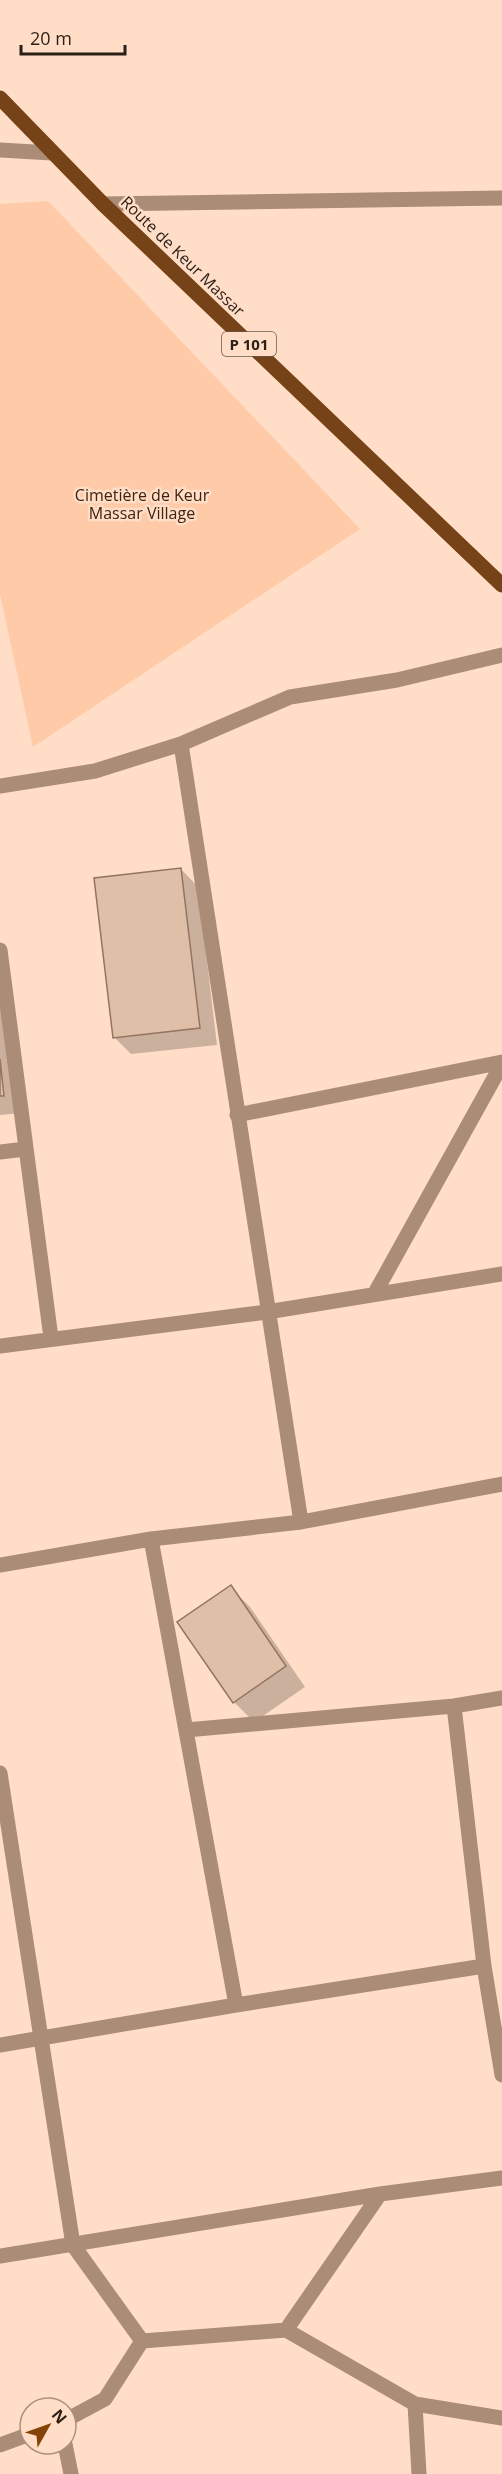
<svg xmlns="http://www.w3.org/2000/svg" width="502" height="2474" font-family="'Open Sans',sans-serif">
  <rect width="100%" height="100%" fill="#ffddc6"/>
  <path fill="#fecaa8" d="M48,201L360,529L33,747L0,594V204Z"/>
  <path fill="#0003" d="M181,869L198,887L217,1045L131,1054L114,1037Z
    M0,952L21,1113L0,1115Z
    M230,1587L250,1607L305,1687L254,1722L234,1702Z"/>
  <path fill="#e0bfa9" stroke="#927460" stroke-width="1.5" d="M181,868L200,1028L113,1038L94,878Z
    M0,1059L4,1096H0Z
    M231,1585L286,1666L233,1703L177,1622Z"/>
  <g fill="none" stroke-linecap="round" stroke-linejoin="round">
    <path stroke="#ab8c77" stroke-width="15" d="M0,150L52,153
      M103,204L502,198
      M181,744L301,1522
      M0,786L95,771L181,744L290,697L397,680L502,655
      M0,950L51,1338
      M237,1115L502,1062
      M0,1152L25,1149
      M375,1293L502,1064
      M0,1346L267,1312L502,1274
      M151,1539L236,2005
      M0,1565L151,1539L301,1522L502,1484
      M454,1706L484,1966L502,2075
      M186,1730L454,1706L502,1698
      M0,1773L73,2245L142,2341
      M0,2045L236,2005L484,1966
      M0,2256L380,2194L502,2178
      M286,2330L380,2194
      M142,2341L286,2330L415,2404L502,2418
      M415,2404L419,2474
      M66,2420L105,2399L142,2341
      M65,2444L71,2474
      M0,2445L30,2434"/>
    <path stroke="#764218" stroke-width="15" d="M0,98L103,204L502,585"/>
  </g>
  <g text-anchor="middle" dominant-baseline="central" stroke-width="5" stroke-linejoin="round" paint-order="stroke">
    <rect fill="#ffddc6" stroke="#6b584c" stroke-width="1.5" x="222" y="332" width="54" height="24" rx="4.5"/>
    <g font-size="15" font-weight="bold" fill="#2c1f17">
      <text x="249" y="344">P 101</text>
    </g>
    <g font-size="16" fill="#2c1f17" stroke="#ffddc6">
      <text transform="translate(183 256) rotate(44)">Route de Keur Massar</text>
    </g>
    <g font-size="16" fill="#40230e" stroke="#ffddc6">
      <text x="142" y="495">Cimetière de Keur<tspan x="142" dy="18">Massar Village</tspan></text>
    </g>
  </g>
  <g transform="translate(48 2426) rotate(50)"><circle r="28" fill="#ffddc6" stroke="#ab9180" stroke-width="1.5"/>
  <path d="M0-4.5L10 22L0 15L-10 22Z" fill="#834309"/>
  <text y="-9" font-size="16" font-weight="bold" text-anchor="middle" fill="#2c1f17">N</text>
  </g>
  <path d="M21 45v9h104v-9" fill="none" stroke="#2c1f17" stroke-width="3"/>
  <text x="30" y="45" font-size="18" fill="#2c1f17" stroke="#ffddc6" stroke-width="4.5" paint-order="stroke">20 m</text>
</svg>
